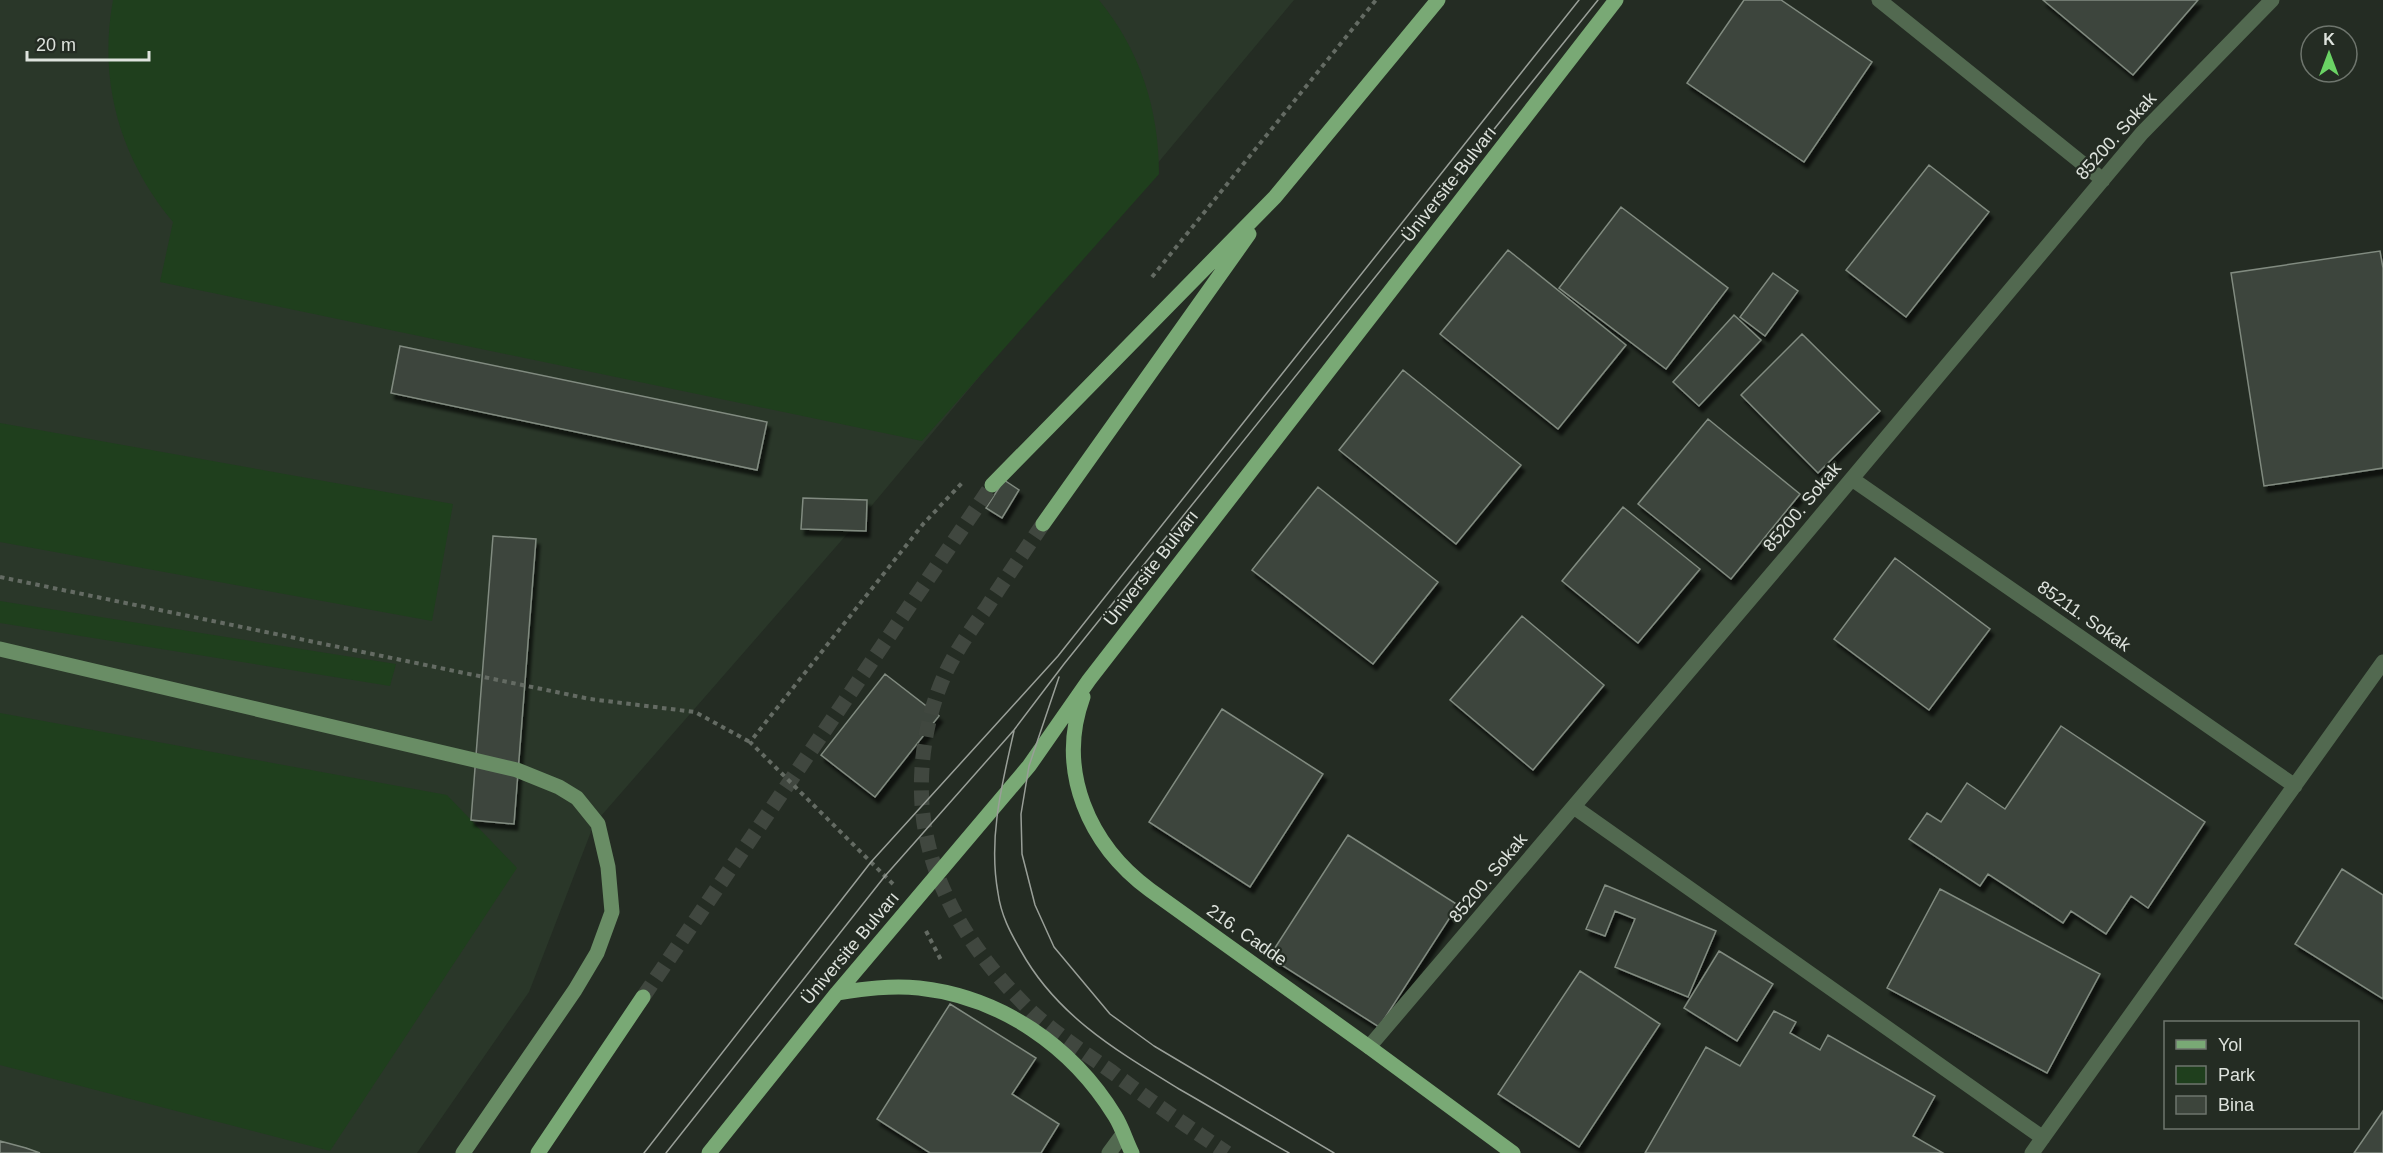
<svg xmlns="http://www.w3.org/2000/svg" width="2383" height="1153" font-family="Helvetica,sans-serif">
  <defs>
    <filter id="shadow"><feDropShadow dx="3.5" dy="6" stdDeviation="1.5" flood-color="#0009"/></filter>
  </defs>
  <rect width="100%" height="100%" fill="#242c23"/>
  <path fill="#2a3729" d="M0,0H1294L868,510L594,824L529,992L417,1153H0Z"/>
  <path fill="#1f3f1d" d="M113,0H1099C1140,50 1159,109 1159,174L922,441L160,282L173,222C120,158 98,82 113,0Z
    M0,423L453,504L432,621L0,542Z
    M0,601L396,664L390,686L0,623Z
    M0,713L447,795L517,868L330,1151L0,1065Z"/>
  <path fill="#3d453c" stroke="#818b80" stroke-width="1.5" filter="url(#shadow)" d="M1744,0H1781L1872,62L1804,162L1687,83Z
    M2043,0H2198L2133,75Z
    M1929,165L1989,212L1906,317L1846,270Z
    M1621,207L1728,288L1666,369L1559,288Z
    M1508,250L1626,345L1558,429L1440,334Z
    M2380,251L2383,268V468L2264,486L2231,273Z
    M1773,273L1798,291L1765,336L1740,317Z
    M1734,315L1761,340L1699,406L1673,382Z
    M1802,334L1880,411L1818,473L1741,395Z
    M400,346L767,422L757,470L391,393Z
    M1403,370L1521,465L1456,544L1339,450Z
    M1708,419L1800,494L1731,579L1638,504Z
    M1004,480L1019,490L1002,518L986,508Z
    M1318,487L1438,582L1373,664L1252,570Z
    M803,498L867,500L866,531L801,529Z
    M1623,507L1700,569L1638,643L1562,581Z
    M493,536L536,539L514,824L471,820Z
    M1895,558L1990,629L1929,710L1834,639Z
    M1522,616L1604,685L1533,770L1450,700Z
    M885,674L939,716L875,797L821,755Z
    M1222,709L1323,774L1250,887L1149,822Z
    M2061,726L2205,822L2148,908L2131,896L2106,934L2071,911L2063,923L1988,874L1980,886L1909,839L1927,813L1941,822L1967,783L2005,809Z
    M1348,835L1458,905L1379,1027L1269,957Z
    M2342,869L2383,895V999L2295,944Z
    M1605,885L1716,931L1688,997L1615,967L1635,919L1615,911L1605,936L1586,929Z
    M1940,889L2100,974L2047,1073L1887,988Z
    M1719,951L1773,984L1737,1041L1684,1008Z
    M1580,971L1660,1024L1579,1147L1498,1094Z
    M950,1004L1036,1058L1012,1094L1059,1124L1041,1153H930L877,1119Z
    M1774,1011L1796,1022L1790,1033L1820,1050L1828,1035L1935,1096L1913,1136L1943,1153H1645L1706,1047L1740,1066Z
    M2383,1111V1153H2354Z
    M0,1141L26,1148L40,1153H0Z"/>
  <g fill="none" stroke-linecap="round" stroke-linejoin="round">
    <path stroke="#40473f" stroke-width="15" stroke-dasharray="15 8" stroke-linecap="butt" d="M1043,524C1024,552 1005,579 987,607C972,628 957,649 946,672C927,713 919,760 922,805C928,886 974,956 1032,1012C1056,1034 1085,1053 1112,1072C1149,1100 1188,1127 1227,1153
      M643,997L992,485"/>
    <path stroke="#646b63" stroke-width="4" stroke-dasharray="4.5 4.5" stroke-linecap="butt" d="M1152,277L1376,0
      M0,577L590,699L695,712L750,742
      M893,884L750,742L924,523L962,483
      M926,931L942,962"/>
    <path stroke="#526950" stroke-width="15" d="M1879,0L2103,180
      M1852,479L2295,786
      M1574,807L2043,1138
      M1369,1047L1792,550L2142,133L2272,0
      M1109,1153L1123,1134
      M2032,1153L2383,662"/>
    <path stroke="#698d65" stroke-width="15" d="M0,649L517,770L559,787L577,798L598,824L608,867L612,912L597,953L575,990L463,1153"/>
    <path stroke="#79a975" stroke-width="15" d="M992,485L1275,197L1438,0
      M1043,524L1249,234
      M1083,697C1056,771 1089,845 1150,890L1369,1047L1513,1153
      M837,993C864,989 891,985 919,988C1001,997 1072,1046 1115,1116C1122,1127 1126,1141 1132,1153
      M538,1153L643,997
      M709,1153L837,993L1029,766L1089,680L1616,0"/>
    <path stroke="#999f98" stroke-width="1.5" d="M1059,677L1029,766L1021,814L1022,854L1035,905L1054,947L1110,1014L1154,1046L1334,1153
      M1014,731C1002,784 988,838 998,893C1001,915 1010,932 1021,951C1057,1016 1117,1051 1179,1089C1216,1110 1252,1132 1289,1153
      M644,1153L871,862L1058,656L1579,0
      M666,1153L885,876L1014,730L1064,664L1598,0"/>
  </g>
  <g text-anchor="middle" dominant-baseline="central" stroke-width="4.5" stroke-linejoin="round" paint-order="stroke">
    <g font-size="18" fill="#dee3dd" stroke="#242c23">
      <text transform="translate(2116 136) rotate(-48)">85200. Sokak</text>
      <text transform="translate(1449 184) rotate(-52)">Üniversite Bulvarı</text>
      <text transform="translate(1802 507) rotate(-50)">85200. Sokak</text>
      <text transform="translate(1151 568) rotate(-52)">Üniversite Bulvarı</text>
      <text transform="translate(2084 616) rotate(35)">85211. Sokak</text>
      <text transform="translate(1488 878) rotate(-50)">85200. Sokak</text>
      <text transform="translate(1247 935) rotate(35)">216. Cadde</text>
      <text transform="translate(850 948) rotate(-50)">Üniversite Bulvarı</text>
    </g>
  </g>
  <rect x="2164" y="1021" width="195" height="108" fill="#242c23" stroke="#6e756d" stroke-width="1.5"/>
  <rect x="2176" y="1040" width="30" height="9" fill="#79a975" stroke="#6e756d" stroke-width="1.5"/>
  <text x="2218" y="1051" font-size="18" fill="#dee3dd">Yol</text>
  <rect x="2176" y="1066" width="30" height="18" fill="#1f3f1d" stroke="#6e756d" stroke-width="1.5"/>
  <text x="2218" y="1081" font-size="18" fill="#dee3dd">Park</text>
  <rect x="2176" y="1096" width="30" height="18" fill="#3d453c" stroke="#6e756d" stroke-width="1.5"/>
  <text x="2218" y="1111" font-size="18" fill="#dee3dd">Bina</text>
  <g transform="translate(2329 54)"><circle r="28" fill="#242c23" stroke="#6e756d" stroke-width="1.5"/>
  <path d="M0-4.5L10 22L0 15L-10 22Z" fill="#6ad364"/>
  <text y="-9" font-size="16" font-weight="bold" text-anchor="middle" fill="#dee3dd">K</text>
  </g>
  <path d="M27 51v9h122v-9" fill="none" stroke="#dee3dd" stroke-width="3"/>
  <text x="36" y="51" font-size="18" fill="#dee3dd" stroke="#242c23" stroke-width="4.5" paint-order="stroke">20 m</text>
</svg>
